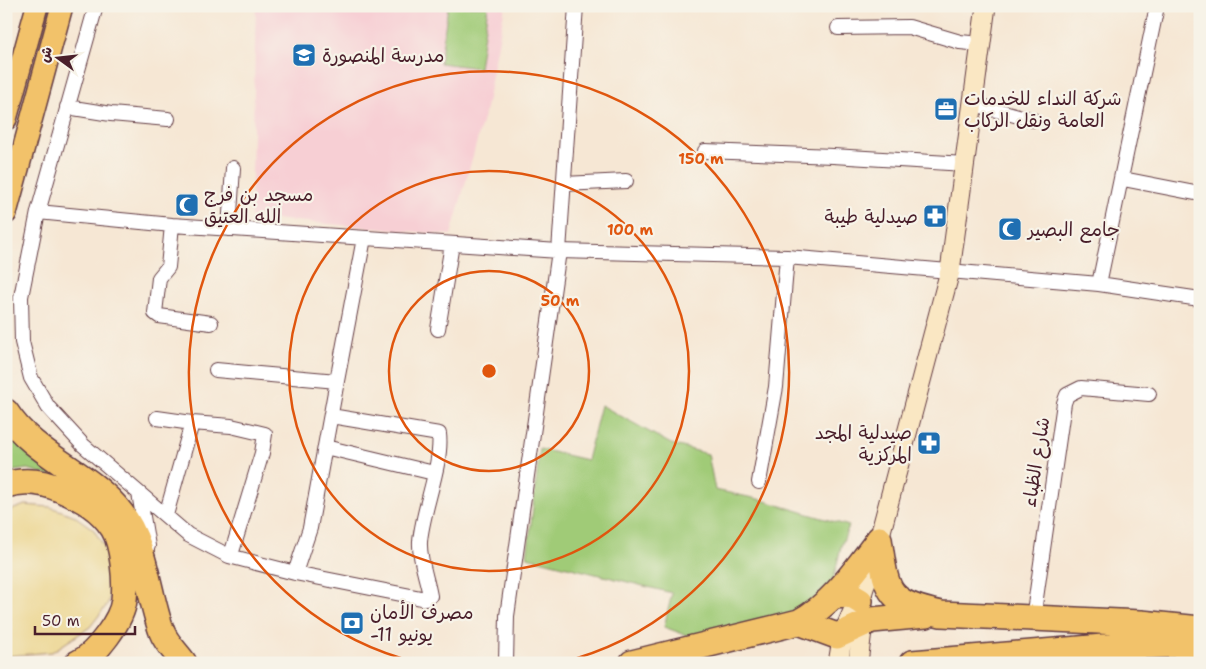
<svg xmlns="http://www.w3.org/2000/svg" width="1206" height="669" font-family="'Shantell Sans','Playpen Sans Arabic',sans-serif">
  <rect width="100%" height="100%" fill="#f7f3e8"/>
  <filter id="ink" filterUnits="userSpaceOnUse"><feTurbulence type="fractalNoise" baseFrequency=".02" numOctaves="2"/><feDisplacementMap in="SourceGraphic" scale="10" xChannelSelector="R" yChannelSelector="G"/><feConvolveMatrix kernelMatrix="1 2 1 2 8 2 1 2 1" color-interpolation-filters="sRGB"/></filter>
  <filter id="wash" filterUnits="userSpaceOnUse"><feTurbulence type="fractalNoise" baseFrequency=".0096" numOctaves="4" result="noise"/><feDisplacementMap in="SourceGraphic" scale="20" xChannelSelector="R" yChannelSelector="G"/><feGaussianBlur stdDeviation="1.12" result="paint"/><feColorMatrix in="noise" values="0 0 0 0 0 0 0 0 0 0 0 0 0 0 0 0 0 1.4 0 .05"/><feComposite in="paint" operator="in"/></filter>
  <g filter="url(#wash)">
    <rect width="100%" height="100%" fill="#f6e7d4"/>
    <path fill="#f7cfd4" d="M256,6H505L486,108L451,235L251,217Z"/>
    <path fill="#a0cb77" stroke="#757551" d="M448,6H488L479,68L440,63Z
      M601,405L671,444L708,454L715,490L758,499L849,526L841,546L834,577L823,597L780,618L694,638L664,627L672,593L527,557L540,449L587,460Z
      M6,425L81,485L28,469L6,472Z"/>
    <path fill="#eeda9e" stroke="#9c7c64" d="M25,505L50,507L73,515L93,529L106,549L115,578L107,605L90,627L52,652L6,656V512Z"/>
  </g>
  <g filter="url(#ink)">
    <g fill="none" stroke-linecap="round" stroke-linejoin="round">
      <g stroke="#643d44" stroke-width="16">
        <path id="street" d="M96,6L38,212L21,297L22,342L31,378L48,407L83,445L188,535L229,556L295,573L426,599L430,596C427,578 419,560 420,542C422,511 443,463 439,434L331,416
          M838,28L909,27L960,42L981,44
          M974,104L1033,120
          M67,107L111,114L168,119
          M705,151L833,156L965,164
          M1123,179L1200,194
          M564,184L626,181
          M38,212L172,225L559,251L787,257L1099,284L1200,299
          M172,225L168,267L159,278L155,313L159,316L211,323
          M229,229L233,168
          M1099,284L1157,6
          M438,329L452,244
          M216,370L337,381L364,238
          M157,418L192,423L166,515
          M192,423L231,426L265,434L262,453L231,555
          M325,447L434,473
          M759,482L776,387L787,257
          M139,493L148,546
          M295,573L310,528L337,381
          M1033,619L1064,403L1067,395L1081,388L1149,394
          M506,663L507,616L559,251L576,6"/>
      </g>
      <g stroke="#643d44" stroke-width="21">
        <path id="secondary" d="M838,663L843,634L853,611L860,601L879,539L950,271L986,6
          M858,663L864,614"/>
      </g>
      <g stroke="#643d44" stroke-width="24">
        <path id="primary" d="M6,119L37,6
          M6,213L62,6"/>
      </g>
      <g stroke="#643d44" stroke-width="28">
        <path id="highway" d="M6,412C34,456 90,472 121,513C146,544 148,595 162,632C166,643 177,653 184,663
          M6,485C24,479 44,482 62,490C83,499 100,508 113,528C123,544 126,581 124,600C122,620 96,655 78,663
          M879,539C887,592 885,602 941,614L1141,623L1200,629
          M833,596L850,595L860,601
          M799,622L837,636L872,620L926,615
          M632,663L799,622C834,603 856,569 879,539
          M912,663L1103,647L1200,644"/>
      </g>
      <use href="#street" stroke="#fff" stroke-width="14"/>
      <use href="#secondary" stroke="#fae7c3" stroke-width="19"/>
      <use href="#primary" stroke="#f2c26a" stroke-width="21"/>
      <use href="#highway" stroke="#f2c26a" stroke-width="25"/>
    </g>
  </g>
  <g fill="none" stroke="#e0560e" stroke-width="2.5">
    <circle cx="489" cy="371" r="100"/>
    <circle cx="489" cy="371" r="200"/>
    <path d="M419 663A300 300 0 1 1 559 663"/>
  </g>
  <defs>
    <g id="school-square" transform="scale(1.25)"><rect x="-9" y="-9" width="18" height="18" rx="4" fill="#1f6fb2" stroke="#f7f3e8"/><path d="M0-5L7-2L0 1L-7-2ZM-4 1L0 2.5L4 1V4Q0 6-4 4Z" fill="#fff"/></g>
    <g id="office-square" transform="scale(1.25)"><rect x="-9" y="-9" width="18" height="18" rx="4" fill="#1f6fb2" stroke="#f7f3e8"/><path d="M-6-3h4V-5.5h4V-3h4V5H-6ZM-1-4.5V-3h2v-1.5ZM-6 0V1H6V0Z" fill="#fff"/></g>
    <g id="mosque-square" transform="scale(1.25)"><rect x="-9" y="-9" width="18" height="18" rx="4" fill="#1f6fb2" stroke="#f7f3e8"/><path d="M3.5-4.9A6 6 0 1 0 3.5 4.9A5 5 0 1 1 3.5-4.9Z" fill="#fff"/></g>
    <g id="pharmacy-square" transform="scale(1.25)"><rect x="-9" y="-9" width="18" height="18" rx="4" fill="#1f6fb2" stroke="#f7f3e8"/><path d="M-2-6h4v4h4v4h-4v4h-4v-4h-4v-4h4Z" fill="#fff"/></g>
    <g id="bank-square" transform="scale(1.25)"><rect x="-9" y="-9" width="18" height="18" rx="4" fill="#1f6fb2" stroke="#f7f3e8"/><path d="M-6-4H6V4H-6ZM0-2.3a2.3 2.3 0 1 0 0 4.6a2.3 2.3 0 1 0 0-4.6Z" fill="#fff"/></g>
  </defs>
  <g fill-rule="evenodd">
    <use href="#school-square" x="304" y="55"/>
    <use href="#office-square" x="946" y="109"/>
    <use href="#mosque-square" x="187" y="205"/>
    <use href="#pharmacy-square" x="935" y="216"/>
    <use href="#mosque-square" x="1010" y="229"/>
    <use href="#pharmacy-square" x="929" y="443"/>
    <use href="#bank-square" x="352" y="623"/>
  </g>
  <g text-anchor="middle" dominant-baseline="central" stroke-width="4.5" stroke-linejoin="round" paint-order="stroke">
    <g font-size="19" fill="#4a1f2b" stroke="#f7f3e8" text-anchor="start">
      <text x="322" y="55">مدرسة المنصورة</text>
      <text x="964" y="98">شركة النداء للخدمات<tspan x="964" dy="22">العامة ونقل الركاب</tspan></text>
      <text x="204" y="194">مسجد بن فرج<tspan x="204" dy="22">الله العتيق</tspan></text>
      <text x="918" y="216" text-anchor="end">صيدلية طيبة</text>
      <text x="1028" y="229">جامع البصير</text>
      <text x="912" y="432" text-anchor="end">صيدلية المجد<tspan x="912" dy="22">المركزية</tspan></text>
      <text x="370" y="612">مصرف الأمان<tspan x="370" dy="22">-11 يونيو</tspan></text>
    </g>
    <g font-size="19" fill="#4a1f2b" stroke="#f7f3e8">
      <text transform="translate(1036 462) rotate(-81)">شارع الظباء</text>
    </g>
  </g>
  <circle cx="489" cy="371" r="8" fill="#e0560e" stroke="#f7f3e8" stroke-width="2.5"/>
  <g font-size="15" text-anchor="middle" font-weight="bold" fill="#e0560e" stroke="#f7f3e8" stroke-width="4.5" stroke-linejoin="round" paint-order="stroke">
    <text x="701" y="164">150 m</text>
    <text x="630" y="235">100 m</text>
    <text x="560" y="306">50 m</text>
  </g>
  <rect width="1206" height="669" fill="none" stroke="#f7f3e8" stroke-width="25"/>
  <g transform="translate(58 58) rotate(285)" stroke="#f7f3e8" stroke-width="4" paint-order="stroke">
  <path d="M0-4L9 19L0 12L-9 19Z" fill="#4a1f2b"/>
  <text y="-8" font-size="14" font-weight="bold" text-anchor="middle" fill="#4a1f2b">ش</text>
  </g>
  <path d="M35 626v8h100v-8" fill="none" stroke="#4a1f2b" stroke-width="2.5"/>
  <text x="42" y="626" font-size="15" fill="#4a1f2b" stroke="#f7f3e8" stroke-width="4" paint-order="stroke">50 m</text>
</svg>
